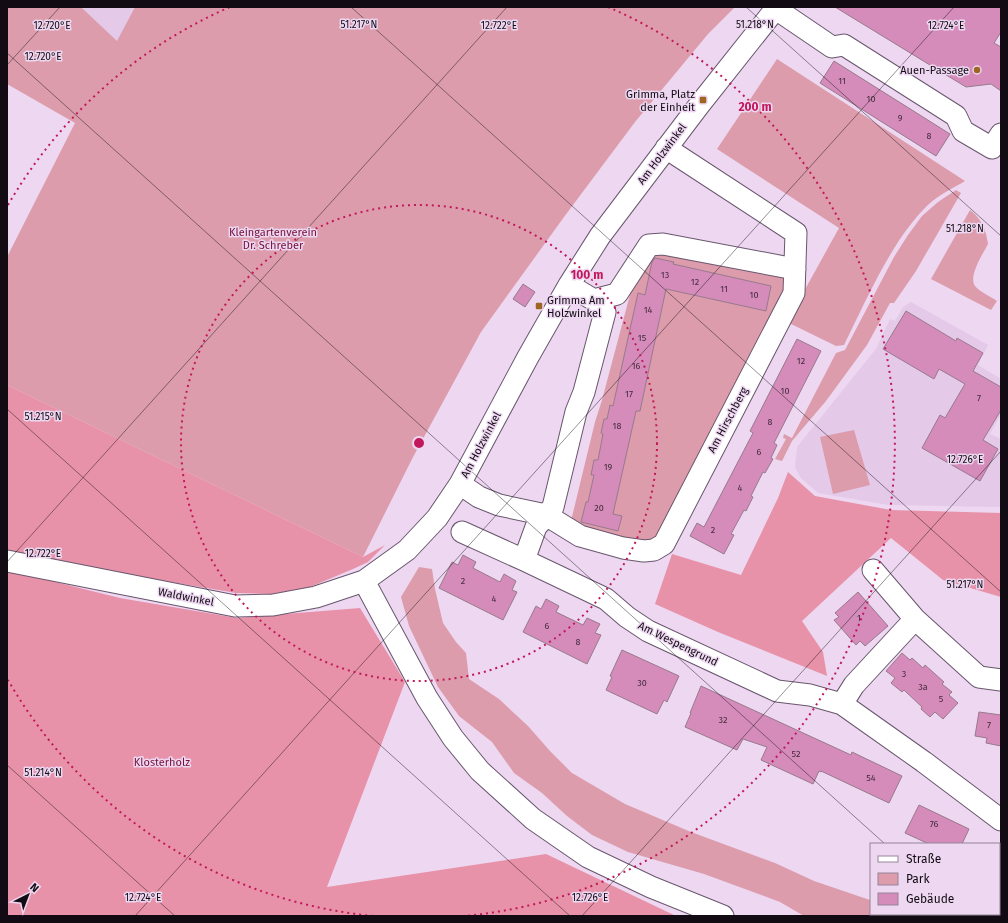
<svg xmlns="http://www.w3.org/2000/svg" width="1008" height="923" font-family="'Fira Sans',sans-serif">
  <rect width="100%" height="100%" fill="#edd7f1"/>
  <path fill="#e4c9e9" d="M81,7H135L117,42Z
    M911,302L988,345L978,365L1001,379V414L990,434L1001,439V507L889,505L818,493L801,478L795,467L797,447L876,349L890,319L895,321L903,307Z"/>
  <path fill="#dc9cac" d="M7,7H81L117,41L135,7H735L708,34L635,122L564,217L481,332L412,459L363,557L7,385V257L75,123L7,84Z
    M777,59L965,181C953,188 939,195 929,204C892,239 867,299 844,345L836,346L787,322L839,228L717,149Z
    M956,190L961,193L916,271L894,303H890L867,345L826,401L792,441L782,461L775,459L786,439L783,438L784,434L792,438L836,353L845,350L894,257L908,235L922,216L938,202Z
    M970,210C982,219 986,230 988,244C983,254 968,276 975,286C980,292 990,296 997,301L991,310L931,279Z
    M660,249L783,277L788,289L652,544L570,525L595,422L602,400L636,272Z
    M854,430L870,485L833,494L820,437Z
    M419,567L432,569L435,589L443,623L456,642L466,653L469,679L499,699L528,726L550,751L572,773L625,804L691,832L775,863L814,881L870,900L871,901V914H881L883,916H804L780,902L704,874L628,852L592,835L567,816L542,793L514,773L492,742L459,716L438,687L409,626L401,597Z"/>
  <path fill="#e792a8" d="M7,385L363,557L385,545L368,562L353,569L310,587L272,594L236,593L123,574L7,551Z
    M788,472L815,496L891,510L1001,513V597L943,580L891,538L802,621L823,652L827,676L718,632L655,604L672,554L741,575L778,498Z
    M7,570L120,598L237,618L360,608L405,682L327,887L546,854L676,916H7Z"/>
  <path fill="#d58cba" stroke="#977a8b" d="M835,7H1001V32L994,43L1001,47V91L991,84L966,87Z
    M834,61L950,134L936,156L820,83Z
    M655,258L674,262L673,264L771,286L766,311L666,289L640,411H636L613,514L622,516L618,531L581,522L586,502H588L594,475H591L594,460H598L603,434L601,433L604,419H607L610,405L613,406L638,293L645,295L652,262Z
    M523,284L535,292L525,307L513,299Z
    M906,311L956,341L957,338L983,353L973,371L1001,387V410L983,440L998,449L980,481L922,448L940,415L945,418L965,384L939,369L934,379L883,349Z
    M797,339L821,351L774,443L777,445L771,458L773,459L765,473L763,472L751,496L753,497L746,511L744,510L731,534L734,535L724,554L690,536L697,523L704,527L753,433L750,431Z
    M463,555L476,562L473,568L500,582L504,574L516,581L512,590L517,592L503,620L439,588L452,562L458,565Z
    M858,592L888,626L865,646L860,641L856,645L834,620L839,617L835,613Z
    M546,599L559,606L556,612L583,625L587,618L600,624L595,633L601,635L587,664L523,632L536,606L541,609Z
    M622,650L679,676L667,702L664,700L657,714L606,690L612,677L610,676Z
    M902,653L910,660L912,658L923,668L925,665L944,682L942,684L952,692L949,695L958,703L943,719L935,712L930,717L921,709L922,707L904,690L902,692L891,683L895,678L886,671Z
    M701,686L851,755L852,752L902,776L889,803L821,771V772L819,771L813,784L761,760L767,747L743,739L737,750L685,727L691,713H690Z
    M979,712L1001,715V746L986,743L987,738L975,736Z
    M919,805L969,829L962,844H929L905,833Z"/>
  <g fill="none" stroke-linecap="round" stroke-linejoin="round">
    <g stroke="#69566d" stroke-width="23">
      <path id="minor" d="M776,9L832,47L844,45L956,116L963,131L992,148L1001,134
        M594,300L617,294L649,245L663,244L795,269
        M460,484L479,497L499,505L546,515L580,536L623,548L644,551L654,550L664,544L794,293L796,233L666,148
        M462,532L524,560L606,599L627,617L648,631L777,691L810,695L842,704L924,762L1001,820
        M524,560L536,527L553,507L576,412L584,392L605,312L594,300L569,285
        M7,561L235,606L273,605L316,597L364,581L407,550L437,518L460,484L528,357L569,285L600,236L700,104L777,7
        M873,570L915,619
        M364,581L427,698L453,738L480,771L533,819L588,857L651,887L723,916
        M842,704L854,685L915,619L979,677L1001,680"/>
    </g>
    <use href="#minor" stroke="#fff" stroke-width="21"/>
  </g>
  <path fill="none" stroke="#120b13" stroke-width="1" stroke-opacity="0.45" d="M351,7L1001,592M746,7L1001,236M7,53L885,844M7,65L60,7M7,409L570,916M7,562L507,7M7,765L175,916M963,914L965,916M135,916L954,7M582,916L1001,451"/>
  <g fill="none" stroke="#c2185b" stroke-width="2" stroke-dasharray="2 4">
    <circle cx="419" cy="443" r="238"/>
    <path d="M373 916A475 475 0 0 1 8 680M8 205A475 475 0 0 1 230 7M608 7A475 475 0 0 1 465 916"/>
  </g>
  <g fill="#9e6623" stroke="#edd7f1" stroke-width="1.5">
    <circle cx="977" cy="70" r="4"/>
    <rect x="699" y="96" width="8" height="8" rx="2"/>
    <rect x="535" y="302" width="8" height="8" rx="2"/>
  </g>
  <g text-anchor="middle" dominant-baseline="central" stroke-width="3" stroke-linejoin="round" paint-order="stroke">
    <g font-size="9" fill="#432b3d">
      <text x="842" y="81">11</text>
      <text x="871" y="99">10</text>
      <text x="900" y="118">9</text>
      <text x="929" y="136">8</text>
      <text x="665" y="275">13</text>
      <text x="695" y="282">12</text>
      <text x="724" y="289">11</text>
      <text x="754" y="295">10</text>
      <text x="648" y="310">14</text>
      <text x="642" y="338">15</text>
      <text x="801" y="361">12</text>
      <text x="636" y="366">16</text>
      <text x="785" y="391">10</text>
      <text x="629" y="394">17</text>
      <text x="979" y="398">7</text>
      <text x="770" y="422">8</text>
      <text x="617" y="426">18</text>
      <text x="759" y="452">6</text>
      <text x="608" y="467">19</text>
      <text x="740" y="488">4</text>
      <text x="599" y="508">20</text>
      <text x="713" y="530">2</text>
      <text x="463" y="581">2</text>
      <text x="494" y="599">4</text>
      <text x="859" y="618">1</text>
      <text x="547" y="626">6</text>
      <text x="578" y="642">8</text>
      <text x="904" y="674">3</text>
      <text x="642" y="683">30</text>
      <text x="923" y="687">3a</text>
      <text x="941" y="699">5</text>
      <text x="723" y="720">32</text>
      <text x="989" y="725">7</text>
      <text x="796" y="754">52</text>
      <text x="871" y="778">54</text>
      <text x="934" y="824">76</text>
    </g>
    <g font-size="11" fill="#120b13" stroke="#edd7f1" text-anchor="end">
      <text x="969" y="70">Auen-Passage</text>
      <text x="695" y="94">Grimma, Platz<tspan x="695" dy="13">der Einheit</tspan></text>
      <text x="547" y="300" text-anchor="start">Grimma Am<tspan x="547" dy="13">Holzwinkel</tspan></text>
    </g>
    <g font-size="11" fill="#120b13" stroke="#edd7f1">
      <text transform="translate(662 154) rotate(-53)">Am Holzwinkel</text>
      <text transform="translate(728 420) rotate(-62)">Am Hirschberg</text>
      <text transform="translate(481 445) rotate(-62)">Am Holzwinkel</text>
      <text transform="translate(186 597) rotate(11)">Waldwinkel</text>
      <text transform="translate(678 644) rotate(26)">Am Wespengrund</text>
    </g>
    <g font-size="11" fill="#741039" stroke="#edd7f1">
      <text x="273" y="232">Kleingartenverein<tspan x="273" dy="13">Dr. Schreber</tspan></text>
      <text x="162" y="762">Klosterholz</text>
    </g>
  </g>
  <g font-size="10" text-anchor="middle" fill="#120b13" stroke="#edd7f1" stroke-width="3" stroke-linejoin="round" paint-order="stroke">
    <text x="359" y="28">51.217°N</text>
    <text x="755" y="28">51.218°N</text>
    <text x="52" y="29">12.720°E</text>
    <text x="499" y="29">12.722°E</text>
    <text x="946" y="29">12.724°E</text>
    <text x="43" y="60">12.720°E</text>
    <text x="965" y="232">51.218°N</text>
    <text x="43" y="420">51.215°N</text>
    <text x="965" y="463">12.726°E</text>
    <text x="43" y="557">12.722°E</text>
    <text x="965" y="588">51.217°N</text>
    <text x="43" y="776">51.214°N</text>
    <text x="143" y="901">12.724°E</text>
    <text x="590" y="901">12.726°E</text>
  </g>
  <circle cx="419" cy="443" r="6" fill="#c2185b" stroke="#edd7f1" stroke-width="2"/>
  <g font-size="12" text-anchor="middle" font-weight="bold" fill="#c2185b" stroke="#edd7f1" stroke-width="3" stroke-linejoin="round" paint-order="stroke">
    <text x="755" y="111">200 m</text>
    <text x="587" y="279">100 m</text>
  </g>
  <rect width="1008" height="923" fill="none" stroke="#120b13" stroke-width="16"/>
  <rect x="870" y="843" width="130" height="72" fill="#edd7f1" stroke="#958598"/>
  <rect x="878" y="856" width="20" height="6" fill="#ffffff" stroke="#958598"/>
  <text x="906" y="863" font-size="12" fill="#120b13">Straße</text>
  <rect x="878" y="873" width="20" height="12" fill="#dc9cac" stroke="#958598"/>
  <text x="906" y="883" font-size="12" fill="#120b13">Park</text>
  <rect x="878" y="893" width="20" height="12" fill="#d58cba" stroke="#958598"/>
  <text x="906" y="903" font-size="12" fill="#120b13">Gebäude</text>
  <g transform="translate(28 895) rotate(42)" stroke="#edd7f1" stroke-width="3" paint-order="stroke">
  <path d="M0-3L7 15L0 10L-7 15Z" fill="#120b13"/>
  <text y="-6" font-size="11" font-weight="bold" text-anchor="middle" fill="#120b13">N</text>
  </g>
</svg>
